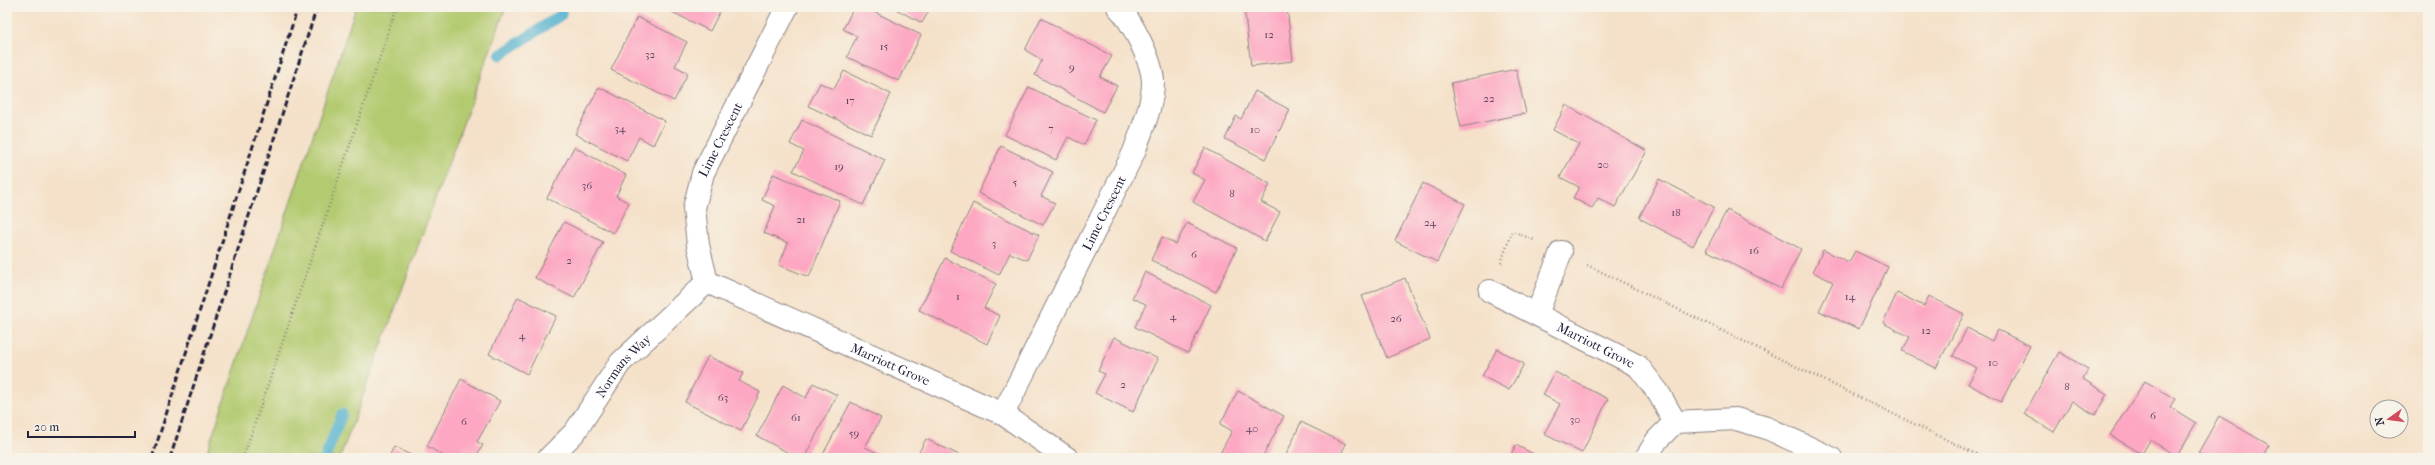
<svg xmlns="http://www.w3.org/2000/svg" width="2435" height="465" font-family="'IM FELL French Canon',serif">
  <rect width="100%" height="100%" fill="#f7f3e8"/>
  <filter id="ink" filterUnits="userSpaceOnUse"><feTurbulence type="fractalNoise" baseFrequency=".025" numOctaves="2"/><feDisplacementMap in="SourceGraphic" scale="8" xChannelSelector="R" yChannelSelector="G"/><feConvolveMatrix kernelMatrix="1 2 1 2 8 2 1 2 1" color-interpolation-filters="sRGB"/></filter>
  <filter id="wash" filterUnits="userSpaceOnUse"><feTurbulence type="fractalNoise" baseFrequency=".012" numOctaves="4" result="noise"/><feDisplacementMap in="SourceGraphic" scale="16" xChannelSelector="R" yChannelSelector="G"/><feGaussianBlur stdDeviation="0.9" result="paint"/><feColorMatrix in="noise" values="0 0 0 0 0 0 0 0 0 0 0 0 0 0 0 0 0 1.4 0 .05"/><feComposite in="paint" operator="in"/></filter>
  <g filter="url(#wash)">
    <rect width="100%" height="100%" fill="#f5e1c9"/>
    <path fill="#b3ca6f" stroke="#6a7655" d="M356,7H506L340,458H205Z"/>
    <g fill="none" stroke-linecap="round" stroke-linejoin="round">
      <path stroke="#4fb0ce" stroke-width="11" d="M500,55L561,15L562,7
        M325,458L342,414"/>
    </g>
    <g id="blocks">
      <path fill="#fda7c2" d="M670,7H722L710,31L668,10Z
        M854,7H864L921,35L899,81L847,57L857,36L843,29Z
        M892,7H931L922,23Z
        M1244,7H1287L1293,61L1251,66Z
        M637,17L687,42L675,66L688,73L674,101L611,70Z
        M1041,18L1112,56L1100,77L1117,86L1103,112L1035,75L1042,60L1025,50Z
        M1516,69L1526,113L1461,127L1451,83Z
        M844,71L891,94L871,135L808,106L820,83L834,89Z
        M599,87L665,121L653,145L639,137L627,161L575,134Z
        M1029,87L1096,120L1084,145L1068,137L1056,160L1005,135Z
        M1255,91L1290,110L1265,159L1225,139L1236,116L1241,119Z
        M1566,105L1647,151L1615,207L1598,198L1592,208L1573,198L1579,187L1560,177L1579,144L1553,130Z
        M802,120L885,160L863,205L793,171L804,151L790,144Z
        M1001,146L1053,172L1041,196L1055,203L1043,225L978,193Z
        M574,147L626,175L616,196L629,203L613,233L547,198Z
        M1205,148L1270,184L1261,202L1280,212L1265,241L1193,202L1205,180L1192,173Z
        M773,174L840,201L809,277L779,265L788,243L764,233L775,206L762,200Z
        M1659,179L1714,207L1693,246L1639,218Z
        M1423,183L1465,204L1437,262L1395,241Z
        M973,203L1039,235L1027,260L1010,253L999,275L950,251Z
        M1727,210L1801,249L1781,289L1706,250Z
        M564,222L603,242L574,298L535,278Z
        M1187,223L1237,248L1216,292L1151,260L1162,237L1176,244Z
        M1823,250L1849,262L1855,251L1888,267L1859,329L1819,311L1833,282L1813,272Z
        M945,258L996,284L984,308L1000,316L987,344L919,310Z
        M1145,272L1211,305L1188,353L1135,327L1146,304L1132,298Z
        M1405,278L1430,339L1387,358L1362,296Z
        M1897,293L1924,306L1929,296L1964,314L1936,368L1902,351L1910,337L1883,323Z
        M518,297L556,316L527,374L489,354Z
        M1967,328L1992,341L1998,330L2030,346L2001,402L1968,384L1977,368L1953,356Z
        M1114,337L1158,359L1133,412L1095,393L1105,374L1098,371Z
        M1497,349L1524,364L1509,390L1482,376Z
        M2059,352L2088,369L2083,379L2107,394L2095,415L2072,401L2054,432L2024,414Z
        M708,356L743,373L739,381L760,392L741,431L685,402Z
        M1555,372L1608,399L1582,453L1544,434L1560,404L1543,395Z
        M461,379L500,401L477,442L483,445L475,458H447L427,446Z
        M2145,381L2175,399L2170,407L2196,423L2177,456L2150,440L2142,454L2110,435Z
        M813,383L837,395L804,458H798L757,436L783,385L806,398Z
        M1238,391L1284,416L1262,458L1218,457L1232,431L1220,424Z
        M851,402L881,418L865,447L881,455L879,458H821Z
        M2219,416L2269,445L2264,454L2271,458H2207L2198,453Z
        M1301,422L1346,444L1339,458H1291L1286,455Z
        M926,439L959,455L957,458H916Z
        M1516,445L1541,458H1509Z
        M394,447L417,458H389Z"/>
    </g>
  </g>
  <g filter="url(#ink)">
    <use href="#blocks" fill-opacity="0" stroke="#8c8282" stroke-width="1"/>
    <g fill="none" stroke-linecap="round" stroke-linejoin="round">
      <g stroke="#8c8282" stroke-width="24">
        <g id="minor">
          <path id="s1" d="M707,282L1003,414L1067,458"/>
          <path id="s2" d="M707,282L698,245L694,208L703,173L787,7"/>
          <path id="s3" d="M1490,291L1638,366L1658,392L1675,422"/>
          <path d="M1537,314L1561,252"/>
          <path id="s4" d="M1003,414L1134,152C1142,129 1153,106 1153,81C1152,61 1132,21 1118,7"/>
          <path id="s5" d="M549,458L575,432L620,363L707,282"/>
          <path d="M1646,458L1657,440L1675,422L1736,419L1767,428L1831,458"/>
        </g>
      </g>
      <path stroke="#8c8282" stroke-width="2.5" stroke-dasharray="1 3" stroke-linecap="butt" d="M1501,263L1512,231L1534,240
        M1587,265L1984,458
        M243,458L397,7"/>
      <use href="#minor" stroke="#fff" stroke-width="22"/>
      <path stroke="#22223b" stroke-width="3" stroke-dasharray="6 3" stroke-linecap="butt" d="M152,458L298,7
        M170,458L317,7"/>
    </g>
  </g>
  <g text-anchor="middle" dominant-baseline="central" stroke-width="3" stroke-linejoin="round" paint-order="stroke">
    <g font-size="11" fill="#59435d">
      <text x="1269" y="34">12</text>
      <text x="884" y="46">15</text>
      <text x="650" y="54">32</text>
      <text x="1072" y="67">9</text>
      <text x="1489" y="98">22</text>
      <text x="850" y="100">17</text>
      <text x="620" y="128">34</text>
      <text x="1051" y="128">7</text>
      <text x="1255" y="129">10</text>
      <text x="1603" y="164">20</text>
      <text x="839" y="166">19</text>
      <text x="1015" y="182">5</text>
      <text x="587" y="185">36</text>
      <text x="1232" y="193">8</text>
      <text x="1676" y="212">18</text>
      <text x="801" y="219">21</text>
      <text x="1430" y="222">24</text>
      <text x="994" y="243">3</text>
      <text x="1754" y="250">16</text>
      <text x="1194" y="254">6</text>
      <text x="569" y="260">2</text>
      <text x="958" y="296">1</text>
      <text x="1850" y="296">14</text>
      <text x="1173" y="316">4</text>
      <text x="1396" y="318">26</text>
      <text x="1926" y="330">12</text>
      <text x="522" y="335">4</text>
      <text x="1993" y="362">10</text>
      <text x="1123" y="384">2</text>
      <text x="2067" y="386">8</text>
      <text x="723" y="397">63</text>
      <text x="2153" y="415">6</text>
      <text x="796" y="417">61</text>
      <text x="1575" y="419">30</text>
      <text x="464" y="421">6</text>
      <text x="1252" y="428">40</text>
      <text x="854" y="433">59</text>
    </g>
    <g font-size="13" fill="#22223b" stroke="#f7f3e8">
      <text stroke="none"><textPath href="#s2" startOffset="149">Lime Crescent</textPath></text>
      <text stroke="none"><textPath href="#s4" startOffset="225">Lime Crescent</textPath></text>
      <text stroke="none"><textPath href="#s3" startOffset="119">Marriott Grove</textPath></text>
      <text stroke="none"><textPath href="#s1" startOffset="201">Marriott Grove</textPath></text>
      <text stroke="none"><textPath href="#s5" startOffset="119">Normans Way</textPath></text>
    </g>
  </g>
  <rect width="2435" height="465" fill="none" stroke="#f7f3e8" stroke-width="24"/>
  <g transform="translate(2389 419) rotate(256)"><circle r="19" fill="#f7f3e8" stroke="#a29fa3"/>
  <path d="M0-3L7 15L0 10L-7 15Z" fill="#d1495b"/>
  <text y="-6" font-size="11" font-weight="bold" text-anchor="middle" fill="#22223b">N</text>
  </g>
  <path d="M28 431v6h107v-6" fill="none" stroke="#22223b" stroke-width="2"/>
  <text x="34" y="431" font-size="12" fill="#22223b" stroke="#f7f3e8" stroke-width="3" paint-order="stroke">20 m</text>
</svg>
